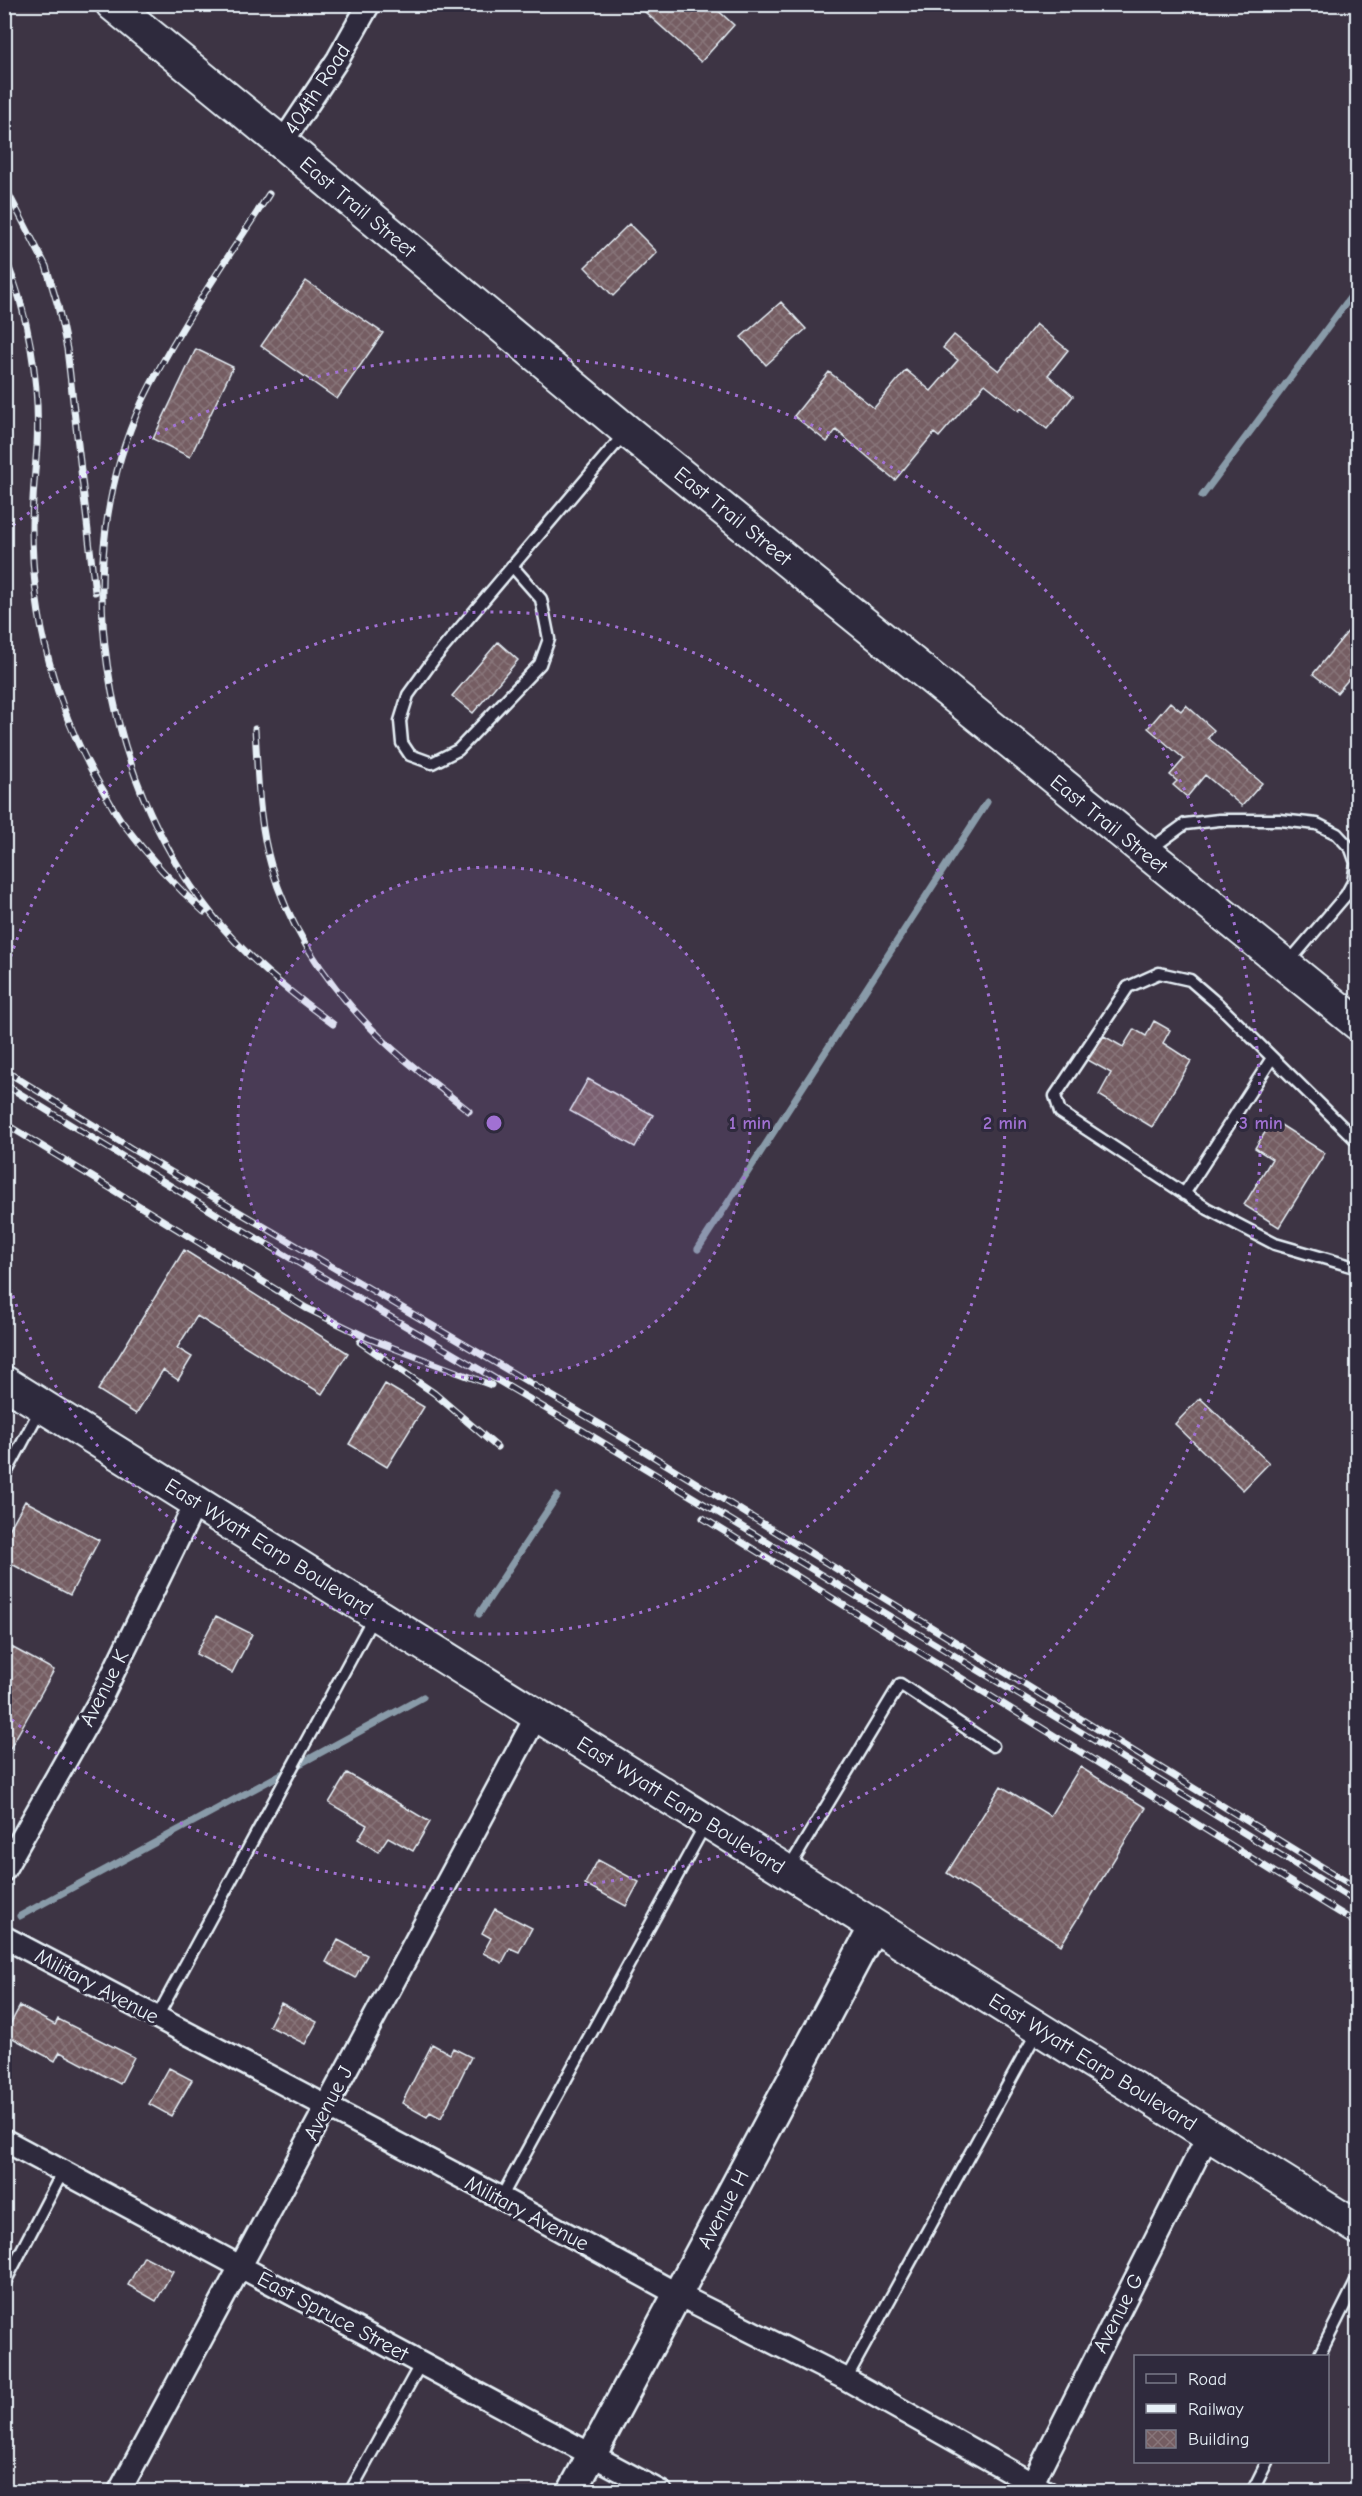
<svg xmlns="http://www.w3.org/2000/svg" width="1362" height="2496" font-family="'Comic Neue',sans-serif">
  <defs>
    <pattern id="building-cross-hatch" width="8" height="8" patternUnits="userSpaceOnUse" patternTransform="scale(1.5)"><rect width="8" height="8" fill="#745d62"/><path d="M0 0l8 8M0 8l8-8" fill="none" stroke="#887579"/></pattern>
  </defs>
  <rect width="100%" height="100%" fill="#3d3444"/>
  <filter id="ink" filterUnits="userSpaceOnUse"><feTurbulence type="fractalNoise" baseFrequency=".0167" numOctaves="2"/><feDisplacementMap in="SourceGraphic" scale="12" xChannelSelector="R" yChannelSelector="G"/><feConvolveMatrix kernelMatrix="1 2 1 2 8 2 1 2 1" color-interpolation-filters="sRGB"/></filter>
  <g filter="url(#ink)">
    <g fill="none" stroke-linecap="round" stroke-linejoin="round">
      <path stroke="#899ba9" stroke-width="7" d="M1202,496L1358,287
        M698,1249L987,802
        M479,1614L557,1496
        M20,1916L423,1697"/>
    </g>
    <path fill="url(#building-cross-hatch)" stroke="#e8f1f8" stroke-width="1.5" d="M636,4H711L734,25L701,62Z
      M629,224L657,252L613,296L585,267Z
      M306,281L383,333L337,399L261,346Z
      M781,302L806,329L766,365L741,337Z
      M1036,324L1068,350L1048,375L1073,396L1047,429L1021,408L1019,411L985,384L939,437L934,433L895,480L836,430L827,442L794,416L829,372L874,408L906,370L931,391L958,360L943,348L954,335L999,371Z
      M196,349L233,367L190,457L153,439Z
      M1358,619V668L1337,693L1313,674Z
      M498,642L518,660L473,713L452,696Z
      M1170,702L1181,711L1186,705L1214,730L1208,738L1262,783L1242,806L1205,775L1187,797L1173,785L1177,781L1170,775L1184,759L1148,728Z
      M1154,1021L1170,1030L1163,1043L1191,1061L1152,1127L1099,1095L1111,1073L1088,1060L1104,1036L1123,1047L1134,1029L1146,1036Z
      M588,1079L653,1115L635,1147L570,1111Z
      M1273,1120L1325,1153L1279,1227L1244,1205L1272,1159L1255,1148Z
      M184,1250L348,1353L322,1394L197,1316L177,1348L192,1357L178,1380L163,1370L136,1414L98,1390Z
      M385,1384L424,1407L387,1467L349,1444Z
      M1200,1398L1269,1463L1243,1490L1175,1424Z
      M25,1501L99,1540L70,1595L4,1560V1539Z
      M216,1616L252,1634L232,1673L196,1654Z
      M4,1643L54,1670L4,1759Z
      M1080,1767L1146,1808L1061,1945L947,1873L1001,1786L1050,1816Z
      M347,1773L430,1822L413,1851L388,1837L378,1852L358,1839L367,1825L329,1803Z
      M598,1860L639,1882L626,1906L585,1884Z
      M495,1909L532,1928L519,1952L510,1948L502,1963L483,1953L491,1938L482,1933Z
      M338,1940L367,1955L355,1978L326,1962Z
      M281,2003L317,2022L305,2044L269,2026Z
      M20,2006L55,2025L58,2019L134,2057L120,2084L60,2052L55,2061L5,2034Z
      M432,2044L450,2054L453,2048L471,2057L441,2118L430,2112L427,2117L402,2103Z
      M169,2068L192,2080L171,2116L149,2104Z
      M144,2256L173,2271L156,2301L128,2285Z"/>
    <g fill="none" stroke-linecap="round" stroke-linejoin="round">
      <g stroke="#e8f1f8" stroke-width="15">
        <path id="lane" d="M512,566L541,599L549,639L540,664L458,750L432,763L410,755L402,743L400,721L408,695L434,659L625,433
          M1148,851L1185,824L1219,820H1280L1317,824L1337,834L1351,849L1356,863L1353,882L1346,895L1288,963
          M1358,1142L1219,1005L1190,980L1159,973L1128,987L1055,1096L1060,1112L1208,1209L1275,1244L1358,1268
          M1184,1194L1272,1058
          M4,1477L41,1408
          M789,1868L900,1684L993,1746
          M157,2017L374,1616
          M501,2198L705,1825
          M4,2284L63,2171
          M1319,2356L1358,2278
          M846,2379L1038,2030
          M350,2492L421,2363
          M1252,2492L1267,2462"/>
      </g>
      <g stroke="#e8f1f8" stroke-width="26">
        <path id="street" d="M282,143L338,59L369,4
          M4,1870L99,1702L196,1502
          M4,1937L501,2198L677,2294L846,2379L1047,2492
          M4,2140L661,2492
          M119,2492L537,1715
          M1028,2492L1208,2135"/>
      </g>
      <g stroke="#e8f1f8" stroke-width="33">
        <path id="secondary" d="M572,2492L874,1926"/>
      </g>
      <g stroke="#e8f1f8" stroke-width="36">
        <path id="primary" d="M112,4L282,143L627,431L1358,1024
          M4,1382L1358,2228"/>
      </g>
      <use href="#lane" stroke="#2f2a3d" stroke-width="10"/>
      <use href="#street" stroke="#2f2a3d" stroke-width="21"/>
      <use href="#secondary" stroke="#2f2a3d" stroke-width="28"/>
      <use href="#primary" stroke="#2f2a3d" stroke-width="32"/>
      <g stroke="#e8f1f8" stroke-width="7">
        <path id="rail" d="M4,185L46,266L58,306L67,349L95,592
          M269,194C227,260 176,331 142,402C67,561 102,775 210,912C244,956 288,991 333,1024
          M4,255C29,314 40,382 37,446C35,473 32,500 32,527C32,618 55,709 101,787C108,798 114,811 122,822C146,854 174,885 204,912
          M255,729C258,774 258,821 271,865C290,933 334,993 384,1041C410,1066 441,1088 469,1111
          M4,1070L137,1152L615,1433L1358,1889
          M4,1084L236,1226L582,1430L1079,1731L1358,1903
          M4,1123L306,1308L370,1339L491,1385
          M360,1342L434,1393L497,1447
          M703,1518L1358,1924"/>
      </g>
      <use href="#rail" stroke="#2f2a3d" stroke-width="4.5" stroke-dasharray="14" stroke-linecap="butt"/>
    </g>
  </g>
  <circle cx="494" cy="1123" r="256" fill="#a171d3" fill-opacity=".12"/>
  <g fill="none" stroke="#a171d3" stroke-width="3" stroke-dasharray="3 6">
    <circle cx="494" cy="1123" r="256"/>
    <path d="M5 974A511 511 0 1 1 5 1272"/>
    <path d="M6 531A767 767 0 1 1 6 1715"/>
  </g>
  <g text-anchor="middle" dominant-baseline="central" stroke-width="6" stroke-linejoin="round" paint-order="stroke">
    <g font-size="21" fill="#e8f1f8" stroke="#2f2a3d">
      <text transform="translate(317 89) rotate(-57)">404th Road</text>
      <text transform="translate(358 207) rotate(40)">East Trail Street</text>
      <text transform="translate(733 516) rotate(39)">East Trail Street</text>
      <text transform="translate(1109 824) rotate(39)">East Trail Street</text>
      <text transform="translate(269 1547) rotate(32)">East Wyatt Earp Boulevard</text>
      <text transform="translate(104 1688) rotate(-63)">Avenue K</text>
      <text transform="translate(681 1805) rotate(32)">East Wyatt Earp Boulevard</text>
      <text transform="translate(97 1986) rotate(28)">Military Avenue</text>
      <text transform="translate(1093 2062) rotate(32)">East Wyatt Earp Boulevard</text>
      <text transform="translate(328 2103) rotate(-62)">Avenue J</text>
      <text transform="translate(723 2209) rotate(-62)">Avenue H</text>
      <text transform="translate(527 2213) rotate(28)">Military Avenue</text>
      <text transform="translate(1118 2313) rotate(-63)">Avenue G</text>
      <text transform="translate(333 2316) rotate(28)">East Spruce Street</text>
    </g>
  </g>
  <circle cx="494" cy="1123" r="9" fill="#a171d3" stroke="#2f2a3d" stroke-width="3"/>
  <g font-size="18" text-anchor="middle" font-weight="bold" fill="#a171d3" stroke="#2f2a3d" stroke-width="6" stroke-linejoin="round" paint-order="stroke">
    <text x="750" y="1129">1 min</text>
    <text x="1005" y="1129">2 min</text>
    <text x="1261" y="1129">3 min</text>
  </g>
  <rect width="1362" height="2496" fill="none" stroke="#2f2a3d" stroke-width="24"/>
  <rect x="12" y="12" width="1338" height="2472" fill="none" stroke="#e8f1f8" stroke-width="2" filter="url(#ink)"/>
  <rect x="1134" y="2355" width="195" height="108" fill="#2f2a3d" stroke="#797a88" stroke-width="1.5"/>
  <rect x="1146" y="2374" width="30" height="9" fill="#2f2a3d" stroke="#797a88" stroke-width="1.5"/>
  <text x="1188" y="2385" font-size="18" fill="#e8f1f8">Road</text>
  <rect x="1146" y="2404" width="30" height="9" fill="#e8f1f8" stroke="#797a88" stroke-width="1.5"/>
  <text x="1188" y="2415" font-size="18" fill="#e8f1f8">Railway</text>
  <rect x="1146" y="2430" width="30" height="18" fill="url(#building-cross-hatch)" stroke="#797a88" stroke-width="1.5"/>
  <text x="1188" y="2445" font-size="18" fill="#e8f1f8">Building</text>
</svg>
